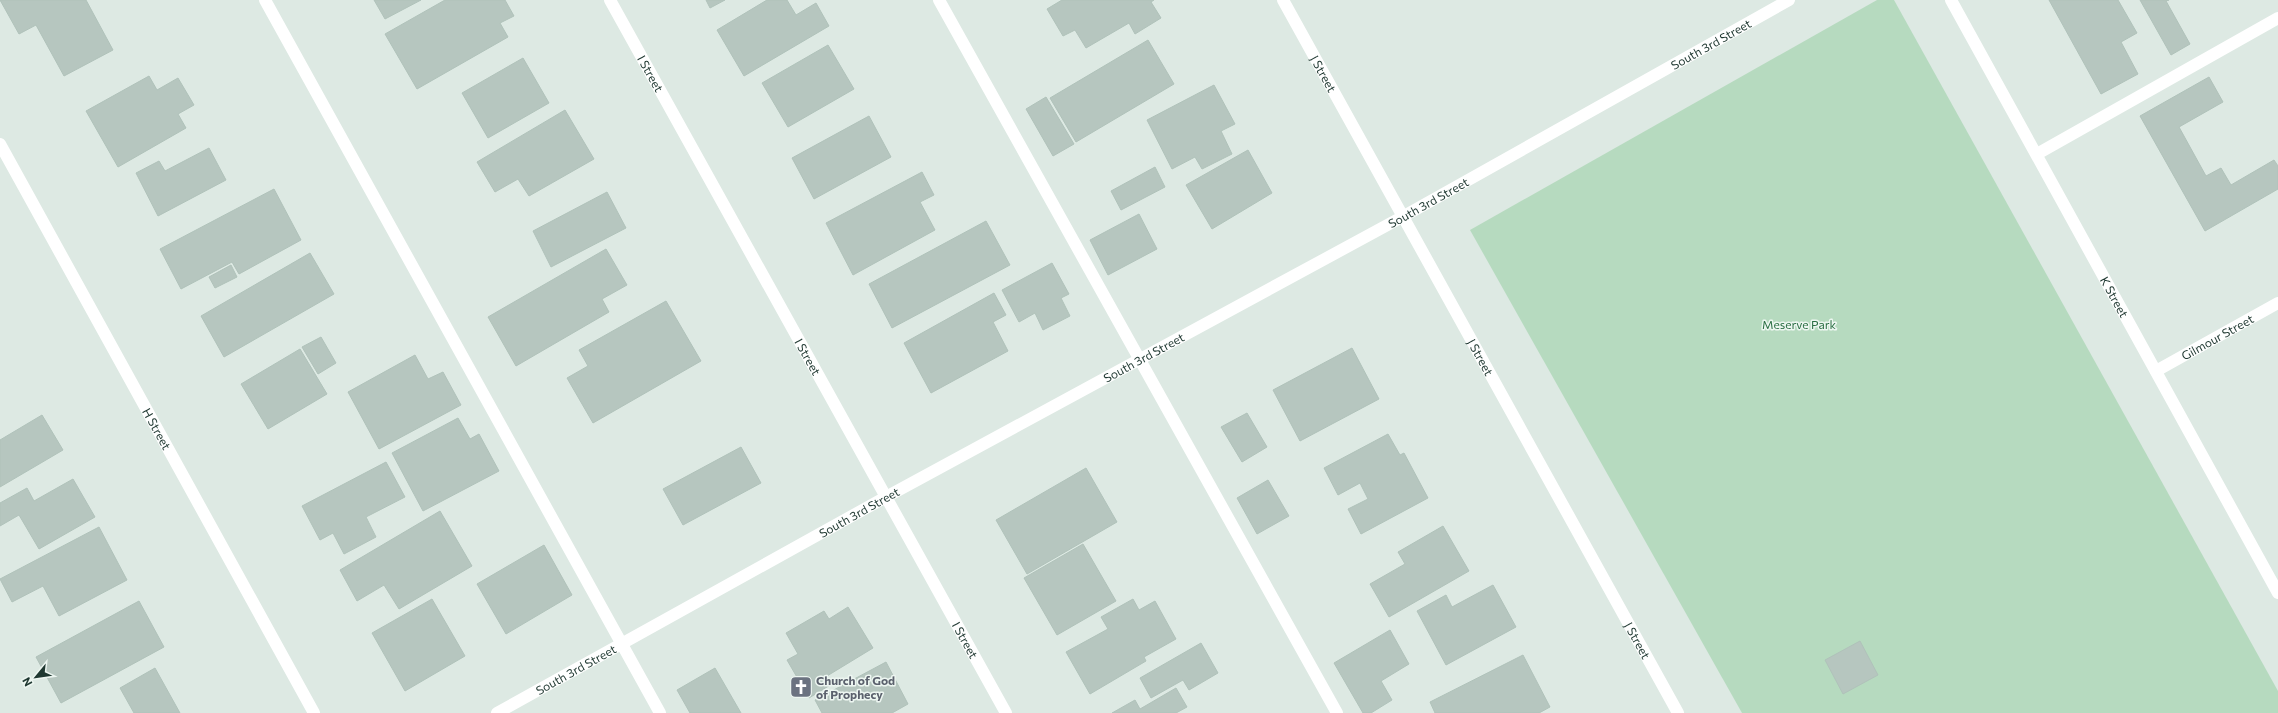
<svg xmlns="http://www.w3.org/2000/svg" width="2278" height="713" font-family="Commissioner,sans-serif">
  <rect width="100%" height="100%" fill="#dde9e3"/>
  <path fill="#b6dabf" d="M1877,0H1894L2278,691V713H1742L1470,230Z"/>
  <path fill="#b6c6bf" stroke="#b0c2ba" d="M0,0H86L113,50L64,76L36,25L19,34Z
    M374,0H421L385,19Z
    M445,0H505L514,16L500,23L508,37L417,89L385,34Z
    M706,0H725L710,8Z
    M767,0H787L796,15L816,3L829,26L744,76L717,30Z
    M1062,0H1154L1151,2L1161,18L1135,34L1129,23L1086,48L1075,30L1063,36L1047,9Z
    M2049,0H2118L2137,33L2121,42L2138,74L2101,94Z
    M2140,0H2169L2166,1L2190,44L2171,55Z
    M1148,40L1174,84L1076,142L1050,98Z
    M828,45L854,89L788,127L762,83Z
    M523,58L549,103L488,138L462,93Z
    M149,76L157,90L178,78L194,105L178,114L186,128L118,167L86,111Z
    M2209,77L2223,102L2179,127L2206,176L2221,168L2231,185L2274,160L2278,166V189L2205,231L2140,116Z
    M1214,85L1235,124L1221,131L1232,154L1202,169L1195,157L1172,169L1147,120Z
    M1046,97L1074,144L1053,156L1026,109Z
    M565,110L594,159L529,196L518,179L495,192L477,162Z
    M869,116L891,157L814,199L792,158Z
    M209,148L226,180L158,216L136,173L159,161L165,171Z
    M1248,150L1272,193L1212,229L1186,185Z
    M1155,167L1165,187L1121,210L1111,191Z
    M922,172L934,195L920,202L935,230L853,275L826,223Z
    M274,189L301,240L239,274L232,262L181,289L160,249Z
    M607,192L626,228L551,267L533,231Z
    M1139,214L1157,249L1108,275L1090,240Z
    M986,221L1010,265L892,328L869,284Z
    M606,249L627,285L602,299L609,312L516,366L488,317Z
    M310,253L334,294L224,357L201,316Z
    M1052,263L1069,294L1061,298L1070,316L1043,330L1035,313L1019,322L1002,290Z
    M231,265L237,277L215,288L209,277Z
    M994,293L1006,315L993,322L1008,351L931,393L904,343Z
    M666,301L701,361L593,423L567,378L588,366L579,350Z
    M321,337L336,363L318,374L302,347Z
    M1352,348L1379,399L1300,441L1273,390Z
    M300,349L327,394L268,429L241,384Z
    M415,355L428,379L443,372L461,405L379,449L348,392Z
    M1247,413L1267,447L1242,462L1221,427Z
    M42,415L63,450L0,487V440Z
    M458,418L470,439L479,434L499,471L423,511L392,453Z
    M1388,434L1400,455L1404,453L1428,498L1361,534L1348,509L1368,499L1360,483L1338,495L1324,468Z
    M741,447L761,483L683,525L663,489Z
    M386,462L405,497L366,517L376,537L344,554L333,533L320,540L302,506Z
    M1086,468L1117,522L1027,574L996,520Z
    M73,479L95,517L39,549L19,515L0,526V503L27,488L34,501Z
    M1268,480L1289,516L1257,534L1237,498Z
    M440,511L472,566L399,609L384,585L357,601L340,570Z
    M1443,526L1469,571L1389,617L1370,584L1405,564L1398,552Z
    M99,527L127,580L59,616L43,586L12,602L0,579Z
    M1083,544L1116,601L1057,635L1024,578Z
    M544,545L572,595L506,634L477,584Z
    M1493,585L1516,627L1446,665L1417,611L1446,595L1452,607Z
    M432,599L465,656L405,691L372,633Z
    M1133,599L1139,610L1155,601L1176,639L1144,657L1146,661L1090,694L1066,652L1108,629L1101,617Z
    M139,601L164,647L61,703L36,657Z
    M848,607L873,648L827,676L832,684L809,698L787,660L798,654L786,633L824,611L829,619Z
    M1390,630L1409,664L1381,681L1392,700L1371,713H1363L1334,663Z
    M1860,641L1878,675L1843,694L1825,660Z
    M1201,643L1218,673L1189,690L1183,680L1151,698L1140,678Z
    M1523,655L1550,707L1539,713H1435L1430,702Z
    M886,662L908,704L892,713H822L815,700Z
    M155,668L180,713H134L120,688Z
    M715,668L741,713H690L677,690Z
    M1176,688L1187,707L1176,713H1112L1135,700L1140,709Z"/>
  <g fill="none" stroke-linecap="round" stroke-linejoin="round">
    <g stroke="#fff" stroke-width="12">
      <path d="M265,0L660,713"/>
      <path id="s1" d="M610,0L1006,713"/>
      <path d="M939,0L1337,713"/>
      <path id="s2" d="M1283,0L1678,713"/>
      <path id="s3" d="M1951,0L2278,593"/>
      <path id="s4" d="M0,144L314,713"/>
      <path d="M2037,154L2278,18"/>
      <path id="s5" d="M2156,371L2278,303"/>
      <path id="s6" d="M497,713L886,497L1404,216L1789,0"/>
    </g>
  </g>
  <defs>
    <g id="church-square" transform="scale(1.15)"><rect x="-9" y="-9" width="18" height="18" rx="4" fill="#6b7280" stroke="#edf6f1"/><path d="M-1.2-6h2.4v3.5h3.3v2.4h-3.3V6h-2.4V-.1h-3.3v-2.4h3.3Z" fill="#fff"/></g>
  </defs>
  <g fill-rule="evenodd">
    <use href="#church-square" x="801" y="687"/>
  </g>
  <g text-anchor="middle" dominant-baseline="central" stroke-width="3" stroke-linejoin="round" paint-order="stroke">
    <g font-size="12" fill="#1f3831" stroke="#edf6f1">
      <text stroke="none"><textPath href="#s6" startOffset="1386">South 3rd Street</textPath></text>
      <text stroke="none"><textPath href="#s1" startOffset="84">I Street</textPath></text>
      <text stroke="none"><textPath href="#s2" startOffset="84">J Street</textPath></text>
      <text stroke="none"><textPath href="#s6" startOffset="1062">South 3rd Street</textPath></text>
      <text stroke="none"><textPath href="#s3" startOffset="339">K Street</textPath></text>
      <text stroke="none"><textPath href="#s5" startOffset="70">Gilmour Street</textPath></text>
      <text stroke="none"><textPath href="#s1" startOffset="408">I Street</textPath></text>
      <text stroke="none"><textPath href="#s2" startOffset="408">J Street</textPath></text>
      <text stroke="none"><textPath href="#s6" startOffset="738">South 3rd Street</textPath></text>
      <text stroke="none"><textPath href="#s4" startOffset="325">H Street</textPath></text>
      <text stroke="none"><textPath href="#s6" startOffset="414">South 3rd Street</textPath></text>
      <text stroke="none"><textPath href="#s1" startOffset="732">I Street</textPath></text>
      <text stroke="none"><textPath href="#s2" startOffset="732">J Street</textPath></text>
      <text stroke="none"><textPath href="#s6" startOffset="90">South 3rd Street</textPath></text>
    </g>
    <g font-size="12" fill="#2a6e43" stroke="#edf6f1">
      <text x="1799" y="324">Meserve Park</text>
    </g>
    <g font-size="12" font-weight="bold" fill="#5b616d" stroke="#edf6f1" text-anchor="start">
      <text x="816" y="680">Church of God<tspan x="816" dy="14">of Prophecy</tspan></text>
    </g>
  </g>
  <g transform="translate(36 677) rotate(241)" stroke="#edf6f1" stroke-width="3" paint-order="stroke">
  <path d="M0-3L7 15L0 10L-7 15Z" fill="#1f3831"/>
  <text y="-6" font-size="11" font-weight="bold" text-anchor="middle" fill="#1f3831">N</text>
  </g>
</svg>
